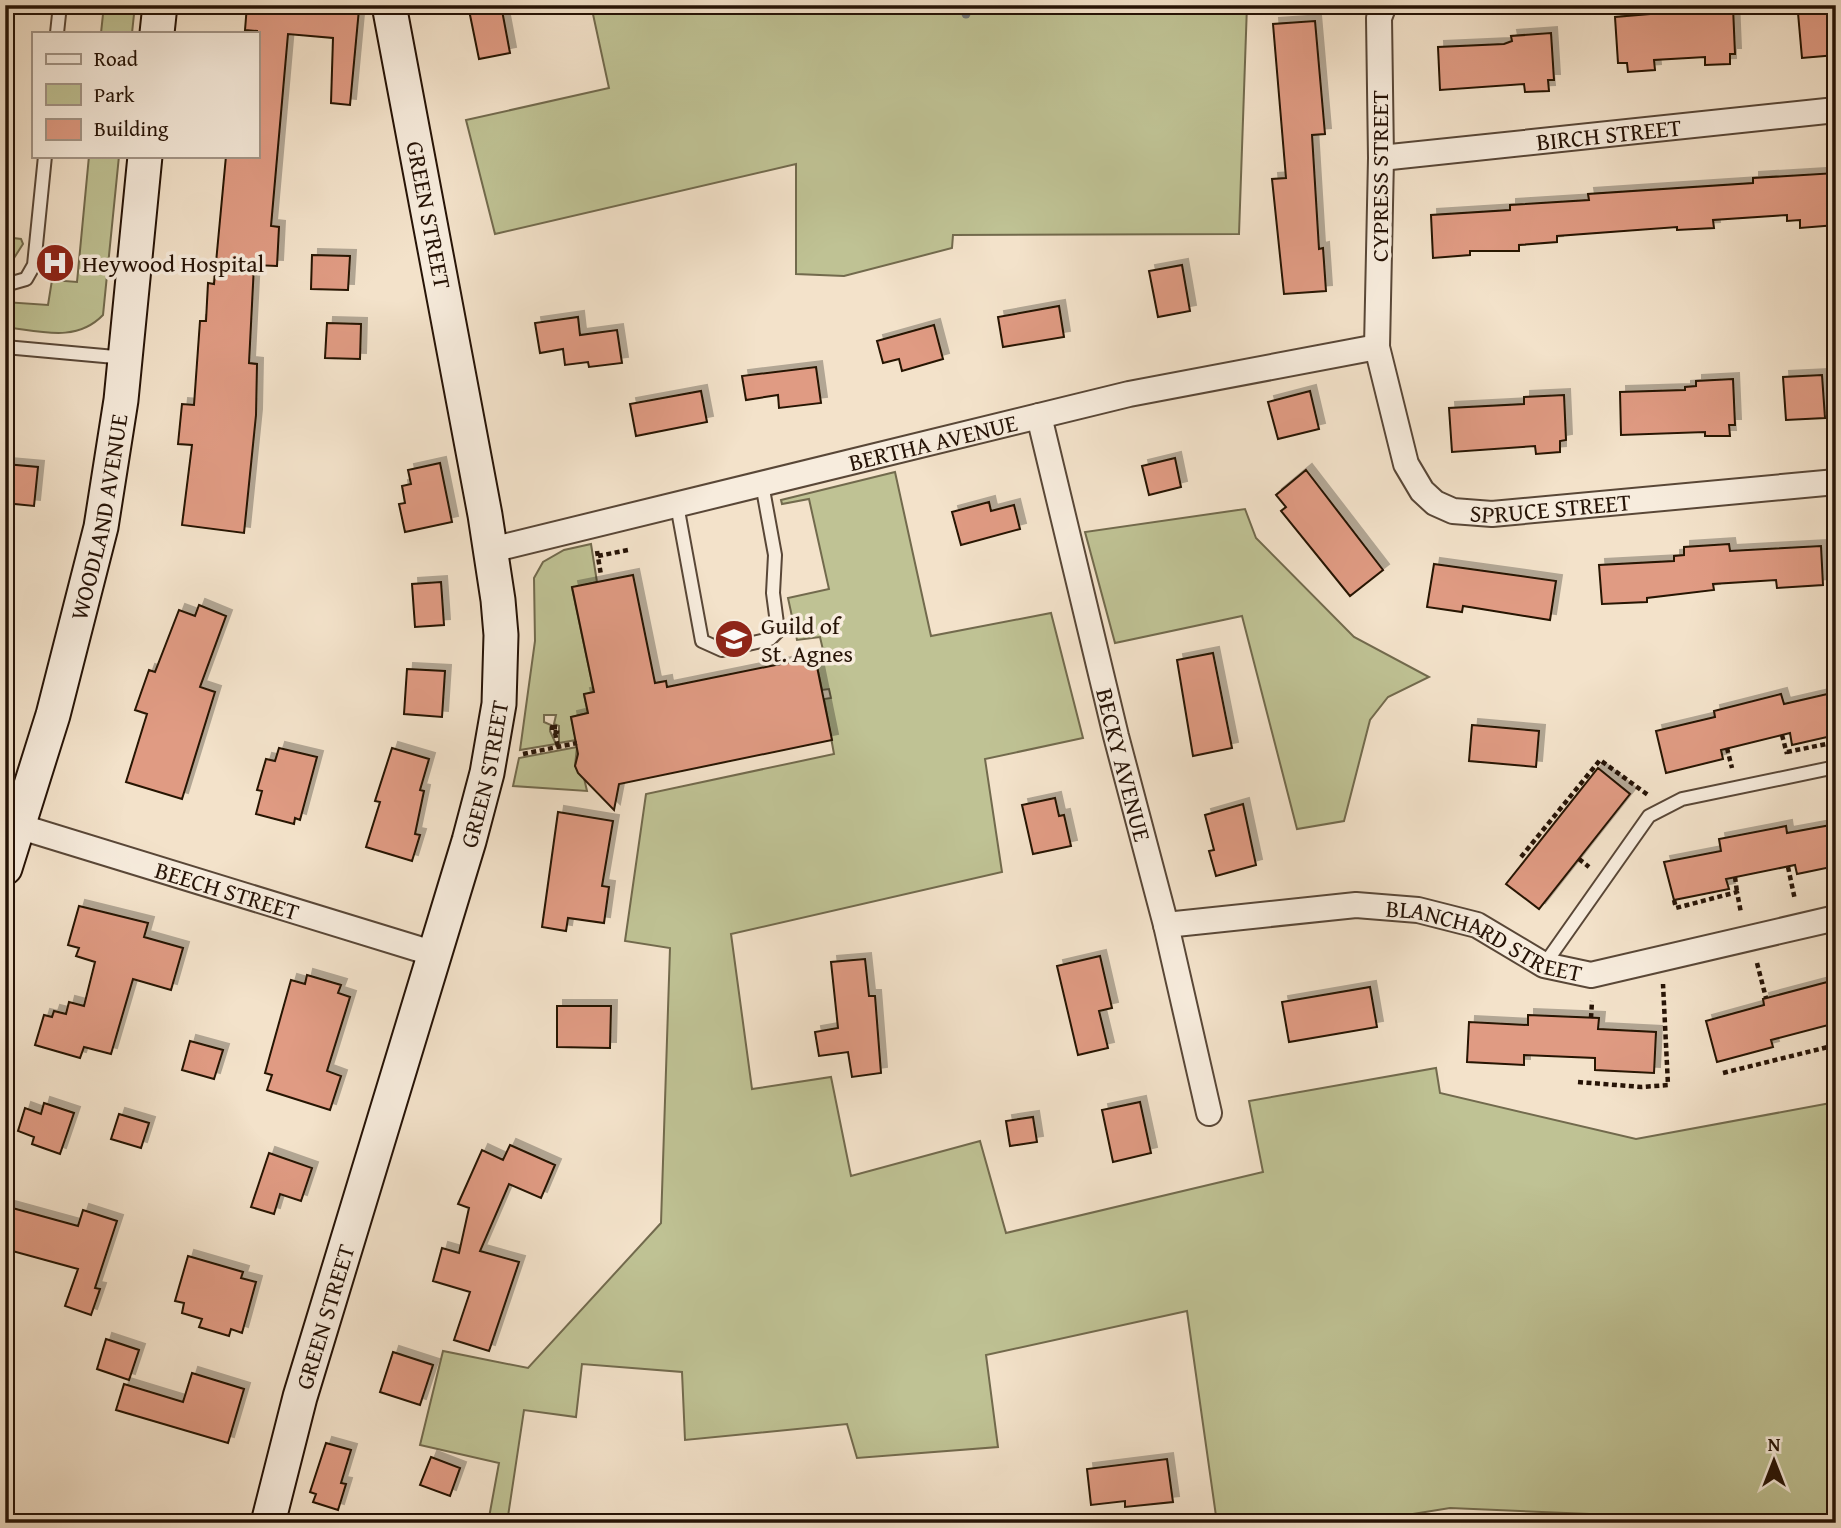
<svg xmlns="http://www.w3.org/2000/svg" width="1841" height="1528" font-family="'Gentium Book Plus',serif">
  <defs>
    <filter id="shadow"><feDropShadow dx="6" dy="-6" stdDeviation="0" flood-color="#0004"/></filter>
  </defs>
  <rect width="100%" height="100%" fill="#f3e2ca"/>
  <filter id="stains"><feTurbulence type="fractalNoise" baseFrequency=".00286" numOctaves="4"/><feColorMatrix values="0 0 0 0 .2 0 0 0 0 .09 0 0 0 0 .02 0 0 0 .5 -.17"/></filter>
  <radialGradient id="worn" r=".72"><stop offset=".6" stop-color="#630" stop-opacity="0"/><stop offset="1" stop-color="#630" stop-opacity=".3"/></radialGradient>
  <path fill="#bfc294" stroke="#726a4d" stroke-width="2" d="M104,5H135L132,33H101Z
    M591,5H1247L1239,234L953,235L952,248L844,276L796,274V164L495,234L466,120L609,88Z
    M89,156H119L103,315C76,343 40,331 5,327V302L48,305L52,280L77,282Z
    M5,237L21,239L23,244L14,258L5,264Z
    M895,472L931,636L1051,613L1083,738L985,759L1002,872L731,934L752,1089L831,1077L851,1176L980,1141L1006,1233L1263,1172L1249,1101L1436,1068L1440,1093L1636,1139L1836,1102V1523H1593L1589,1514L1450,1508L1357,1523H1217L1187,1311L986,1355L998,1447L857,1458L847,1424L685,1440L682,1372L582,1364L576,1417L524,1410L507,1523H488L499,1463L420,1445L443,1351L528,1368L661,1223L670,948L625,941L646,794L834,754L824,699L831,698L829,689L822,690L815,657L824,654L820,637L797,640L788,598L829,589L809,499L782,504L781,500Z
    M1245,509L1256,538L1354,637L1429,677L1388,697L1370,720L1344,821L1297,829L1242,616L1115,643L1085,532Z
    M591,544L597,582L572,588L594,692L584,695L588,713L571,717L576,740L559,743V726L554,724L556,715H544V722L551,725L550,731L556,744L520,750L535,641L534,578L543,562L564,550Z
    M577,747L575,766L584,778L587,791L513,786L519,758Z"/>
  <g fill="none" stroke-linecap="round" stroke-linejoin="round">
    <path stroke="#717777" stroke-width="9" d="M966,5V14"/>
  </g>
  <path fill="#e09b83" stroke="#261306" stroke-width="2" filter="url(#shadow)" d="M247,5L359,9L350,105L331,103L333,38L288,34L271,226L279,227L277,266L254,265L249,363L257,364L256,415L244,533L182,525L192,445L178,444L182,404L194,405L200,321H206L208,283L214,284L226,156H257V31L245,30Z
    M475,5H501L510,53L479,59L469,10L476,9Z
    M1733,7L1735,54H1730V64L1705,65V57L1654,60L1655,70L1628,72L1627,63H1618L1615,17Z
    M1836,10V55L1802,58L1798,13Z
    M1315,21L1325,134L1312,135L1319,249L1323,248L1326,291L1284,294L1272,179L1286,178L1273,24Z
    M1551,33L1554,80H1548L1549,91L1525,92L1524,84L1440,90L1438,47L1504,44L1512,41L1511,36Z
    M1836,173V225L1800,228V220L1787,221V215L1713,220L1714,228L1677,230V227L1557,236V242L1519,245V251H1470V255L1433,258L1431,215L1510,210V205L1589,200L1588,194L1753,183V178Z
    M312,255L350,256L348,290L311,289Z
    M1182,265L1190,311L1158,317L1149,271Z
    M1059,306L1064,337L1003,347L998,317Z
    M578,317L580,335L617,330L622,363L589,367L588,362L565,365L563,349L540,353L535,323Z
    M327,323L361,324L360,359L325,358Z
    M934,325L943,359L902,371L899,359L883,363L877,341Z
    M816,367L821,403L779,408L778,395L746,400L742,376Z
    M1822,375L1825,418L1786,420L1783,377Z
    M1733,379L1735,425H1729L1730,436H1705V432L1621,435L1620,392L1685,390V387L1696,386V381Z
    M701,391L707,422L636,436L630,404Z
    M1310,391L1319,429L1278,439L1268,402Z
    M1564,395L1566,440L1560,441V452L1536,454L1535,446L1452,452L1449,408L1524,404V397Z
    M1175,458L1181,487L1149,495L1142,466Z
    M440,463L452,522L405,532L399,504L405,503L402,486L411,484L408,470Z
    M5,464L38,467L34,506L5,503Z
    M1306,470L1383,570L1350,596L1281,511L1286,507L1276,495Z
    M989,502L991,511L1014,505L1020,529L961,545L952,512Z
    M1729,544L1730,551L1821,546L1823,585L1777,588L1776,580L1713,584L1714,590L1647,598V602L1602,604L1599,565L1674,561V556L1684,555V547Z
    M1434,564L1556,581L1550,620L1463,606L1462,612L1427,607Z
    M633,575L655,683L666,681L667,687L815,657L832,740L619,784L614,810L578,773L575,766L578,754L571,717L588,713L584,694L594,692L572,587Z
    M441,582L444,625L415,627L412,584Z
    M199,605L226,616L200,687L215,692L182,799L126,782L147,714L135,710L149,670L155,672L179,610L195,616Z
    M1213,653L1232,748L1193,756L1177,660Z
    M407,669L445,671L442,717L404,714Z
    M1836,692V735L1792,745L1790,733L1721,750L1723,759L1666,773L1656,731L1715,717L1714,711L1781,694L1784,704Z
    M1472,725L1539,731L1536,767L1469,761Z
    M279,748L317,757L300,820L295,818L294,824L256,814L262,791L257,790L266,759L275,761Z
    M392,748L429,759L420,790L424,791L415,834L420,835L412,861L366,847L380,802L375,801Z
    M1598,768L1630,794L1539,909L1506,884Z
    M1055,798L1059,816L1064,815L1071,846L1033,854L1022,805Z
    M1243,804L1256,865L1216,876L1209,851L1214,850L1205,815Z
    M558,812L613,821L602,886L609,887L604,923L568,918L566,931L542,927Z
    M1836,824V866L1797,874L1795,865L1726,879L1729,889L1674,900L1664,862L1721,851L1719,839L1786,826L1787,833Z
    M79,906L148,923L144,937L183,948L171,990L133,979L111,1054L84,1047L80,1058L35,1045L44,1015L52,1017L54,1011L66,1014L69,1002L84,1006L95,962L76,956L79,948L68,945Z
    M1100,956L1112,1008L1099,1011L1108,1048L1078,1055L1057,966Z
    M865,959L869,996H875L881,1073L852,1077L848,1052L819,1056L815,1032L838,1028L831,962Z
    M307,975L341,985L338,993L350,997L327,1071L341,1076L330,1110L267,1090L272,1075L265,1073L291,980L305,984Z
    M1831,981L1836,1000V1023L1771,1040L1773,1047L1717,1062L1706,1021L1764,1005L1763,999Z
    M1370,987L1377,1027L1289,1042L1282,1002Z
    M557,1006H611L610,1048L557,1047Z
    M1528,1015L1599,1018L1598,1029L1656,1032L1654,1073L1595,1070V1058L1524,1055V1065L1467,1062L1469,1022L1528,1025Z
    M190,1041L223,1050L214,1079L182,1070Z
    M1140,1102L1151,1153L1113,1162L1102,1110Z
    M44,1103L74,1113L60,1154L32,1144L34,1137L18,1131L25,1108L41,1114Z
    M119,1114L149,1123L141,1148L111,1139Z
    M1033,1117L1037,1142L1010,1146L1006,1121Z
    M510,1145L555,1165L541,1198L509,1184L480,1251L519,1262L489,1351L454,1340L470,1292L433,1281L442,1248L459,1253L469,1208L458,1204L482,1150L503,1160Z
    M269,1153L312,1168L301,1201L280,1194L274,1214L251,1207Z
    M5,1206L78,1226L83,1210L117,1221L95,1288L100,1289L91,1315L65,1306L78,1269L5,1249Z
    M188,1256L243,1272L241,1278L256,1282L242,1333L231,1329L229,1336L199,1327L202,1319L182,1313L184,1303L175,1301Z
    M106,1339L139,1350L129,1380L97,1369Z
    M393,1352L433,1365L420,1405L380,1392Z
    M192,1373L244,1389L228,1443L116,1410L124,1384L183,1402Z
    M326,1443L351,1450L341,1483L346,1484L338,1510L313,1502L316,1494L310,1492Z
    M431,1457L460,1468L450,1496L420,1485Z
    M1167,1459L1173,1502L1125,1507V1501L1091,1505L1087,1469Z"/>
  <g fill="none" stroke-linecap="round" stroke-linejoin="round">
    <g stroke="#594737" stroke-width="16">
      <path id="lane" d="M57,33L60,5
        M5,285L26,279L34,265L45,156
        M5,347L126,358
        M677,505L702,641L722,650L770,639L778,631L773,593L775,555L762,484
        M1544,965L1649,816L1682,799L1836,767"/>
    </g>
    <g stroke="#594737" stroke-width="28">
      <g id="street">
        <path id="s1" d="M1384,5L1379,18L1381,158L1377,347L1406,464L1422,491L1435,503L1453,511L1492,514L1836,482"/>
        <path id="s2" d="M1381,158L1836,110"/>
        <path id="s3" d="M1039,416L1116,736L1166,925L1209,1113"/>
        <path id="s4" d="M491,550L1129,394L1377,347"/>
        <path id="s5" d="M18,826L435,954"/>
        <path id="s6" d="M1166,925L1356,905L1418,910L1477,925L1544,965L1591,975L1836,918"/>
      </g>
    </g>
    <g stroke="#261306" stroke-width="37">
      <g id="secondary">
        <path d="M157,33L160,5"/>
        <path id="s7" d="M5,868L53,715L101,527L121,400L145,156"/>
        <path id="s8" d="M268,1523L300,1397L469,841L487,773L499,704L501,635L498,600L485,515L389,5"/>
      </g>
    </g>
    <path stroke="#261306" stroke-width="4.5" stroke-dasharray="5 3.5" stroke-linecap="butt" d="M597,551L601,575
      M598,556L628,550
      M552,727H557V732H552Z
      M555,733L558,747
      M1782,735L1787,754
      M1727,748L1732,768
      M1787,752L1836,742
      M523,754L577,743
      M1521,857L1600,760L1648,795
      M1579,859L1589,867
      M1788,867L1795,900
      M1735,877L1737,892
      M1674,900L1676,908L1737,892L1741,913
      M1757,963L1766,998
      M1591,1018L1592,1001
      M1723,1073L1836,1045
      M1578,1082L1642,1087L1668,1085L1663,984"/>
    <use href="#lane" stroke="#f7ecdd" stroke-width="12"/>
    <use href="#street" stroke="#f7ecdd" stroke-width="24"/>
    <use href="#secondary" stroke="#f7ecdd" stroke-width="33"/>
  </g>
  <defs>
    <g id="hospital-disc" transform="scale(2.0125)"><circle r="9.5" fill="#8f2418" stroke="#f7ecdd"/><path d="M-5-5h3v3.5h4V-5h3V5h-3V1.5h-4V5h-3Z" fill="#fff"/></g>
    <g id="school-disc" transform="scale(2.0125)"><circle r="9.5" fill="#8f2418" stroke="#f7ecdd"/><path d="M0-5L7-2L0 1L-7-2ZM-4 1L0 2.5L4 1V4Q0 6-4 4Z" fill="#fff"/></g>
  </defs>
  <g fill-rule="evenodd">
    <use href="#hospital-disc" x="55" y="263"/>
    <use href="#school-disc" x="734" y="639"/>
  </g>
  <g text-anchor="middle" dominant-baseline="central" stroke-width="7" stroke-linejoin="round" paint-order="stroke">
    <g font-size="24" fill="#261306" stroke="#f7ecdd">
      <text stroke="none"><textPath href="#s2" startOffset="229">BIRCH STREET</textPath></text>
      <text transform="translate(1379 176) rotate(-90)">CYPRESS STREET</text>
      <text transform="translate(429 215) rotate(79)">GREEN STREET</text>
      <text stroke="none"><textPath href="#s4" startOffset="455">BERTHA AVENUE</textPath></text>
      <text stroke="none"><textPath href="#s1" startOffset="630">SPRUCE STREET</textPath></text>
      <text stroke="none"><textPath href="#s7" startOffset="364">WOODLAND AVENUE</textPath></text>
      <text stroke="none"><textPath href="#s3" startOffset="359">BECKY AVENUE</textPath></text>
      <text stroke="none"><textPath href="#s8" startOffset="780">GREEN STREET</textPath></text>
      <text stroke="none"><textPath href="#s5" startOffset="219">BEECH STREET</textPath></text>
      <text stroke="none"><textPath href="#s6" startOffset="326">BLANCHARD STREET</textPath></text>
      <text stroke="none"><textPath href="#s8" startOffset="214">GREEN STREET</textPath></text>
    </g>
    <g font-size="24" fill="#261306" stroke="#f7ecdd" text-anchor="start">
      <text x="82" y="263">Heywood Hospital</text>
      <text x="761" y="625">Guild of<tspan x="761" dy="28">St. Agnes</tspan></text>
    </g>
  </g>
  <rect width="1841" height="1528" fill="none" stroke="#f3e2ca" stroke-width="28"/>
  <rect x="7" y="7" width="1827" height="1514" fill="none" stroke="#261306" stroke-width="3.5"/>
  <rect x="14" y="14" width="1813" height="1500" fill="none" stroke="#261306" stroke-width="2"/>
  <rect x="32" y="32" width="228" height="126" fill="#f7ecdd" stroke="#a39587" stroke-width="2"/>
  <rect x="46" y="54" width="35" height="10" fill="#f7ecdd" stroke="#a39587" stroke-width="2"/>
  <text x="94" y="66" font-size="21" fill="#261306">Road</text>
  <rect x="46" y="84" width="35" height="21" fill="#bfc294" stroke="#a39587" stroke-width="2"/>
  <text x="94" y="102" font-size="21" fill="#261306">Park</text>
  <rect x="46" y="119" width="35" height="21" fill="#e09b83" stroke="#a39587" stroke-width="2"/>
  <text x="94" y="136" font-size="21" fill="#261306">Building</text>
  <g transform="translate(1774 1461)" stroke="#f7ecdd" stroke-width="5" paint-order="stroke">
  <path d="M0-5L12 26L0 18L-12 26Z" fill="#261306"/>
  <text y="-10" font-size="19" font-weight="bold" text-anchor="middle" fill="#261306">N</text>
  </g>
  <rect width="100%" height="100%" filter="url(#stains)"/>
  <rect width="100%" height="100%" fill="url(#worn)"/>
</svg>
